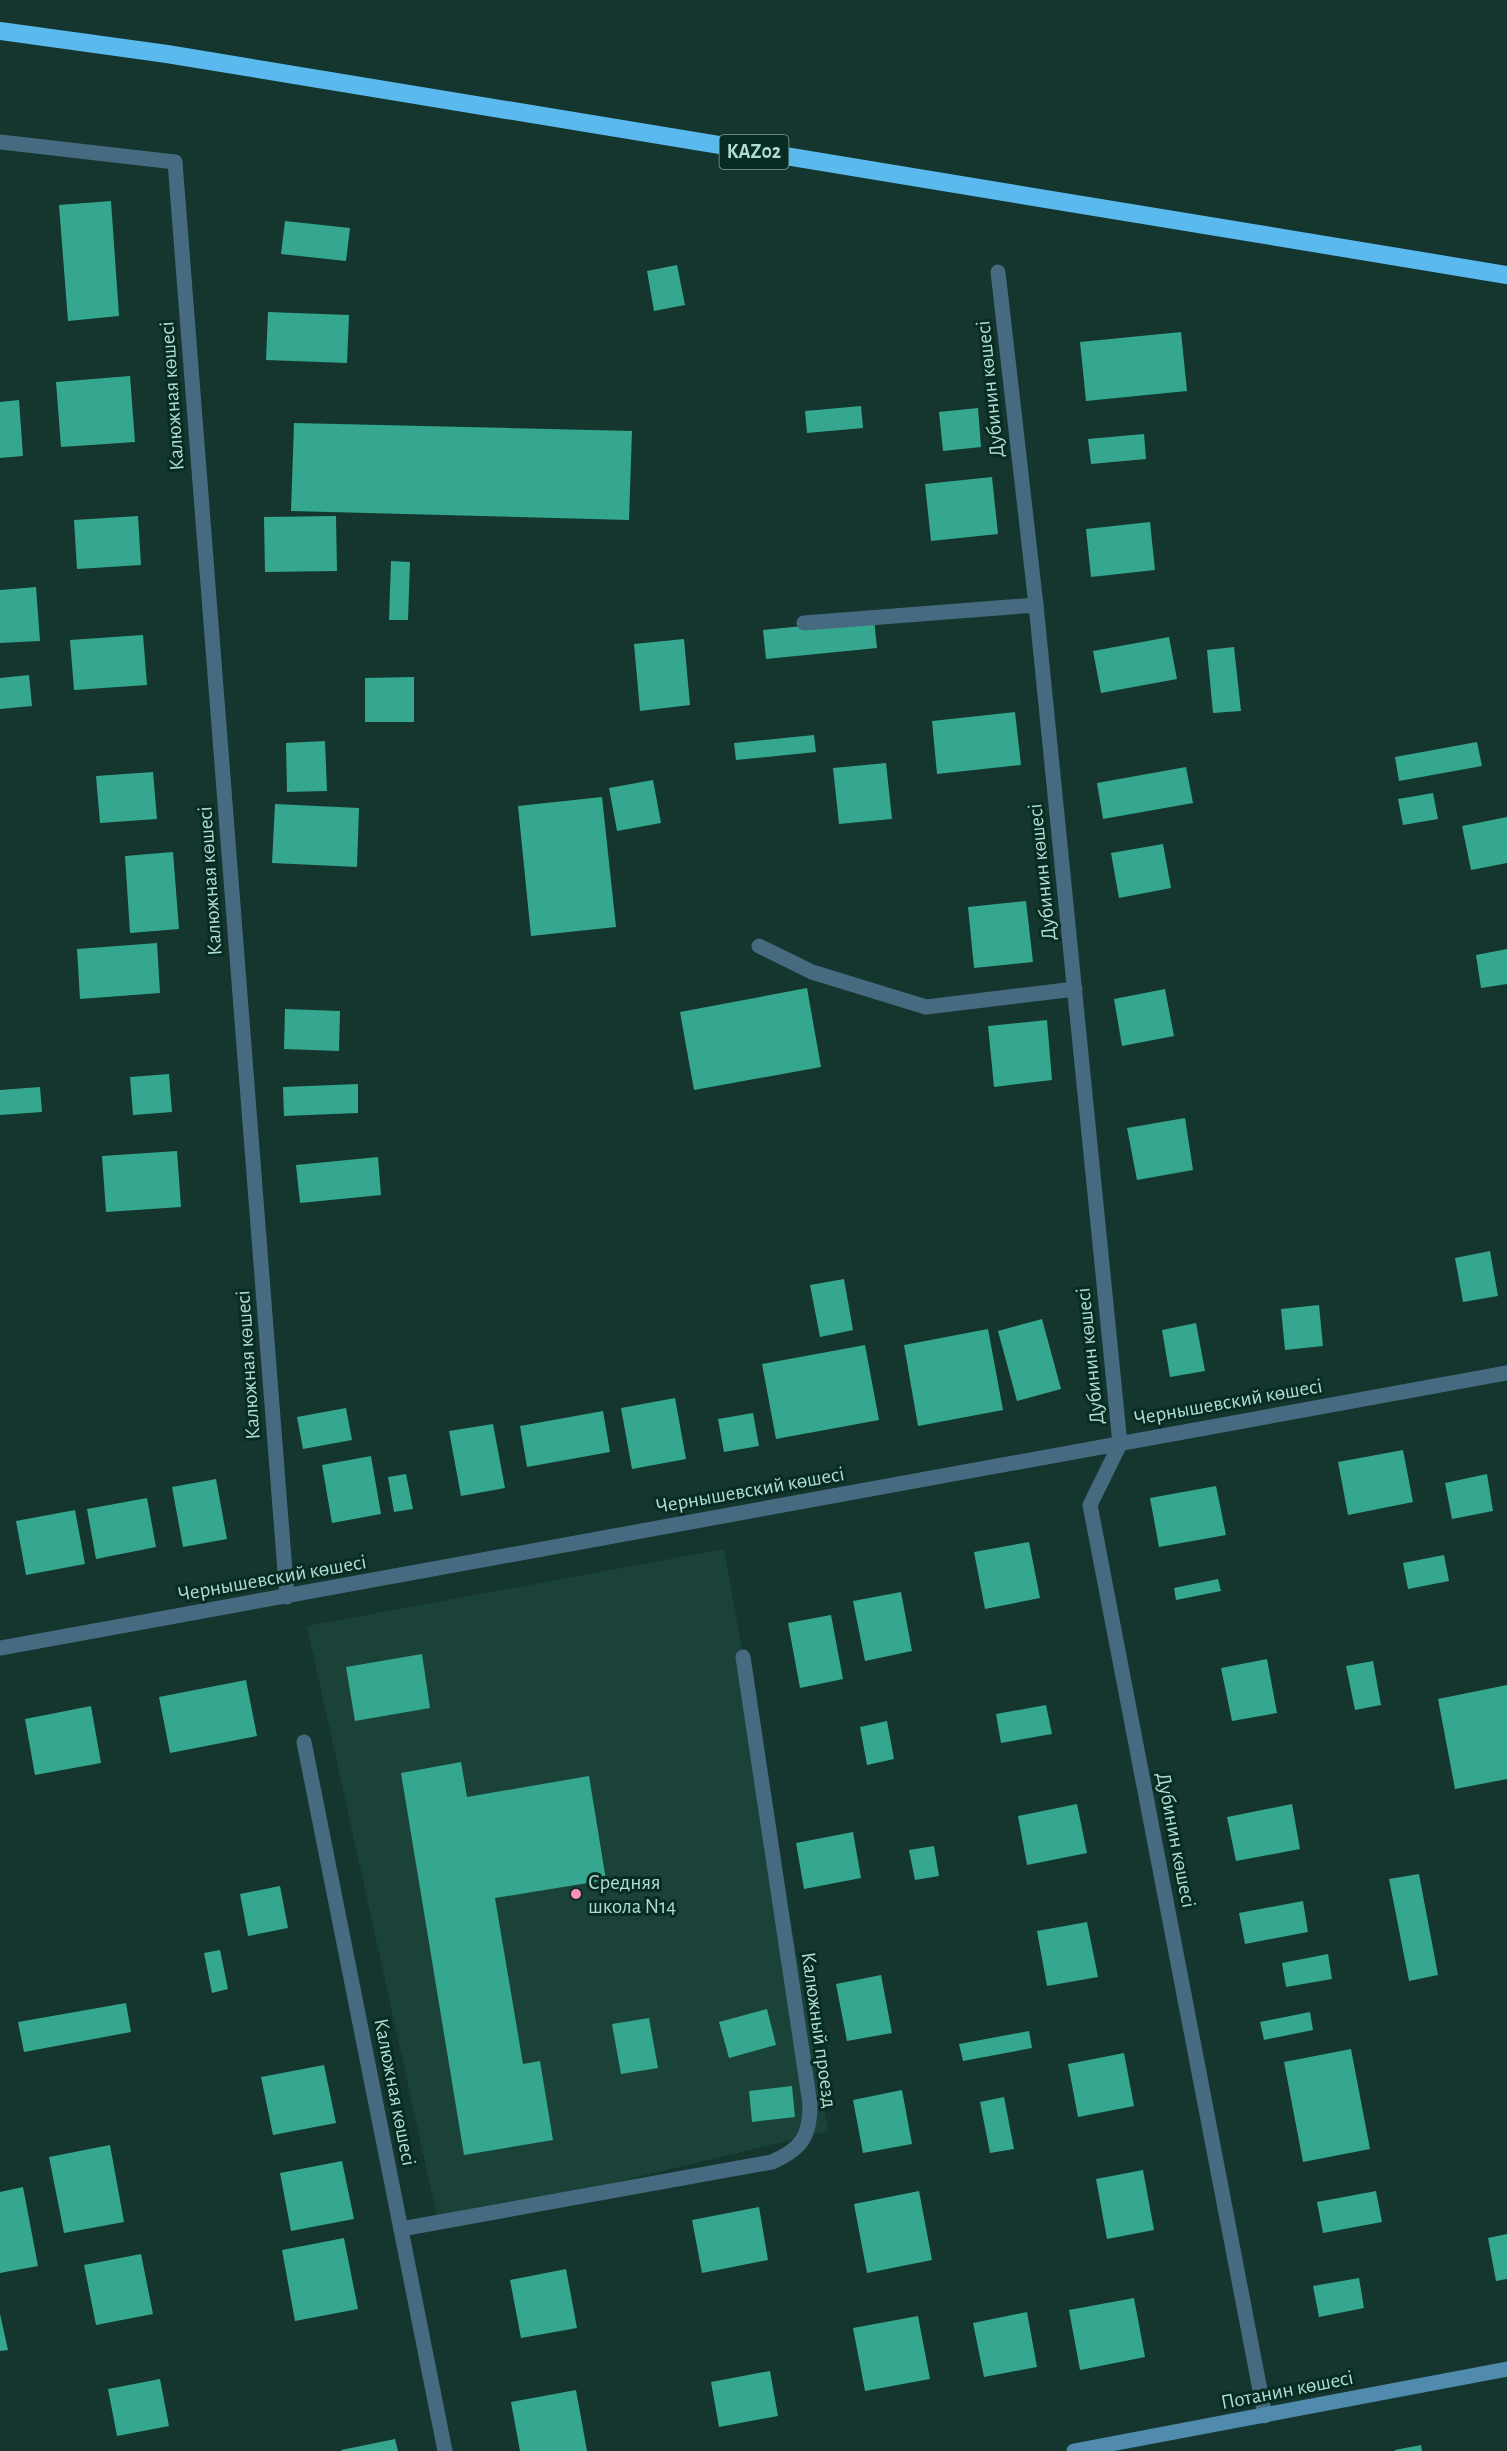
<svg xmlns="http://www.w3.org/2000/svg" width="1507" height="2451" font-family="'Alegreya Sans',sans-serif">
  <rect width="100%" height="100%" fill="#14362e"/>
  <path fill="#1b4239" d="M724,1549L828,2131L439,2225L307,1626Z"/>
  <path fill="#34a78e" d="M111,201L119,316L68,321L59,205Z
    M285,221L350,228L346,261L281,254Z
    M677,265L685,305L654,311L647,271Z
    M268,312L349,315L347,363L266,360Z
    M1181,332L1187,391L1086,401L1080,342Z
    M130,376L135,442L61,447L56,382Z
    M19,400L23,456L0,458V402Z
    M861,406L863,428L807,433L805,411Z
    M978,408L981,447L943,451L939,412Z
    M294,423L632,431L629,520L291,511Z
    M1144,434L1146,459L1091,464L1088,439Z
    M992,477L998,534L931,541L925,484Z
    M138,516L141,565L77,569L74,520Z
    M336,516L337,571L265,572L264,517Z
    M1150,522L1155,570L1091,577L1086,529Z
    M391,561L410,562L408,620H389Z
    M36,587L40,641L0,643V590Z
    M874,619L877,648L766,659L763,630Z
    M143,635L147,685L74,690L70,640Z
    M1169,637L1177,679L1101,693L1093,651Z
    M684,639L690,705L640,711L634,644Z
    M1234,647L1241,711L1213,713L1207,650Z
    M29,675L32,706L0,709V678Z
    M414,677V722H365V678Z
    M1015,712L1021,765L937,774L932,721Z
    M814,735L816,752L736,760L734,743Z
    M325,741L327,791L287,792L286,743Z
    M1477,742L1482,766L1399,781L1395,757Z
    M886,763L892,819L839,824L833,768Z
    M1186,767L1193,803L1103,819L1097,783Z
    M153,772L157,819L100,823L96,776Z
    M653,780L661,823L617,831L609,788Z
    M1433,793L1438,819L1403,825L1398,799Z
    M602,797L616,927L531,936L518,806Z
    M275,804L359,808L357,867L272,863Z
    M1507,817V863L1471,870L1462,826Z
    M1163,844L1171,888L1119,898L1111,853Z
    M173,852L179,929L130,933L125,856Z
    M1026,901L1033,962L974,968L968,907Z
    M157,943L160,993L80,999L77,949Z
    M1507,949V984L1481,988L1476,955Z
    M807,988L821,1067L694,1090L680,1012Z
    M1165,989L1174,1036L1122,1046L1114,999Z
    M285,1009L340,1011L339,1051L284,1049Z
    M1047,1020L1052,1080L994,1087L988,1026Z
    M169,1074L172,1112L133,1115L130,1077Z
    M358,1084V1113L284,1116L283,1087Z
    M40,1087L42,1112L0,1115V1090Z
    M1185,1118L1193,1170L1137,1180L1127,1128Z
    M177,1151L181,1207L106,1212L102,1156Z
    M378,1157L381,1195L300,1203L296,1165Z
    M1490,1251L1498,1296L1463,1302L1455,1258Z
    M844,1279L853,1330L820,1337L810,1285Z
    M1319,1305L1323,1346L1285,1350L1281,1309Z
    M1042,1319L1061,1389L1017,1401L998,1331Z
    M1196,1323L1205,1371L1170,1377L1162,1330Z
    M988,1329L1003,1410L918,1426L904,1345Z
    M865,1345L879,1420L776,1439L762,1364Z
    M675,1398L686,1459L632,1469L621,1408Z
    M346,1408L352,1440L303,1449L297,1417Z
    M603,1411L610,1452L527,1467L520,1426Z
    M753,1413L759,1446L724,1452L718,1419Z
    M493,1424L505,1488L461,1496L449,1431Z
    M1403,1450L1413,1502L1348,1515L1338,1462Z
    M371,1456L381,1514L332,1523L322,1465Z
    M406,1474L413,1509L394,1512L388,1477Z
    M1487,1474L1493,1511L1452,1519L1445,1483Z
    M216,1479L227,1539L183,1547L172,1487Z
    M1216,1486L1226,1535L1159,1547L1150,1498Z
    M147,1498L156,1547L96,1559L87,1509Z
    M75,1510L85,1564L26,1575L16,1521Z
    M1029,1542L1040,1598L985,1609L974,1552Z
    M1444,1555L1449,1581L1408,1589L1403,1563Z
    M1218,1579L1221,1591L1176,1600L1174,1588Z
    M901,1592L912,1651L865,1661L853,1601Z
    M831,1615L843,1679L800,1688L788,1623Z
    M422,1654L430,1708L355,1721L346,1667Z
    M1267,1659L1277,1713L1232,1721L1221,1668Z
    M1373,1661L1381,1705L1355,1710L1346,1666Z
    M246,1680L257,1736L170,1753L159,1697Z
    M1507,1685V1779L1455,1789L1438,1699Z
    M1046,1705L1052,1734L1001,1743L996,1714Z
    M91,1706L101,1763L35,1775L25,1719Z
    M887,1721L894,1759L867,1765L860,1727Z
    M461,1762L467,1797L589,1776L606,1880L495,1898L523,2064L540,2061L553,2140L464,2155L401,1773Z
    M1077,1804L1087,1853L1027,1865L1018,1816Z
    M1292,1804L1300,1849L1236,1861L1227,1817Z
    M853,1832L861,1878L804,1889L796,1843Z
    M934,1846L939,1876L915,1880L909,1850Z
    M1419,1874L1438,1975L1409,1981L1389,1879Z
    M280,1886L288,1928L248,1936L240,1894Z
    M1303,1901L1308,1932L1245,1944L1239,1913Z
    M1087,1922L1098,1977L1047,1986L1037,1931Z
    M220,1950L228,1989L212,1993L204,1953Z
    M1328,1954L1332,1979L1286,1987L1282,1963Z
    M881,1975L892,2033L847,2041L836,1984Z
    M126,2003L131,2032L24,2052L18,2022Z
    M767,2009L776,2045L729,2058L719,2022Z
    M1310,2012L1313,2030L1264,2040L1260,2022Z
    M649,2018L658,2068L621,2074L612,2024Z
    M1029,2031L1032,2048L963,2061L959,2044Z
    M1351,2049L1370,2149L1303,2162L1284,2062Z
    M1124,2053L1134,2106L1078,2117L1068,2064Z
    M324,2065L336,2123L273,2135L261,2077Z
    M792,2086L795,2117L752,2122L749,2091Z
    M902,2090L912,2144L863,2153L853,2100Z
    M1004,2097L1014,2149L990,2153L980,2102Z
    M110,2145L124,2222L64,2233L49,2157Z
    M342,2161L354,2219L291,2231L280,2173Z
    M1143,2170L1154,2230L1107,2239L1096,2179Z
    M23,2187L38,2266L0,2273V2192Z
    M919,2191L932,2260L867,2273L854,2204Z
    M1376,2191L1382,2222L1323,2233L1317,2202Z
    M759,2207L768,2260L702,2273L692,2220Z
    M1507,2234V2279L1496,2281L1488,2238Z
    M344,2238L358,2309L295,2321L282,2250Z
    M141,2254L153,2314L96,2325L84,2265Z
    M566,2269L577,2328L521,2338L510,2280Z
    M1359,2278L1364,2308L1319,2317L1313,2286Z
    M1134,2298L1145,2357L1080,2370L1069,2310Z
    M1027,2312L1037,2367L984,2377L973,2323Z
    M0,2314L8,2350L0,2351Z
    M918,2316L930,2379L865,2391L853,2328Z
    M770,2371L778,2416L719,2427L711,2382Z
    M160,2379L169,2426L117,2436L108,2389Z
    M576,2390L587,2451H520L511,2402Z
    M395,2439L398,2451H342L341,2450Z
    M1421,2445L1422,2451H1395V2450Z"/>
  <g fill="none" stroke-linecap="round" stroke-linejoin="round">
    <path stroke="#466a7f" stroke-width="15" d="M0,142L175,162
      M804,623L1036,605
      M759,946L812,972L926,1007L1075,989
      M401,2229L772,2162C802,2149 810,2136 810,2104L743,1657"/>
    <path stroke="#466a7f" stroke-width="15" d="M175,162L287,1597
      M998,272L1036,605L1120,1444L1090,1505L1265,2416
      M0,1648L1507,1373
      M304,1742L445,2451"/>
    <path stroke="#508aac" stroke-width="15" d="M1074,2451L1507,2369"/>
    <path stroke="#5ab9ed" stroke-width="18" d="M0,31L167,54L1507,275"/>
  </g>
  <circle fill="#fe8ebb" stroke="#082c24" stroke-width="2" cx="576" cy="1894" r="6"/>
  <g text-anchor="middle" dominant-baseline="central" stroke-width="6" stroke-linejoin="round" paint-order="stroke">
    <rect fill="#082c24" stroke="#7ca99c" stroke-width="1.5" x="719.5" y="135" width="69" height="34" rx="4.5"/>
    <g font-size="20" font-weight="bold" fill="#aeded0">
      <text x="754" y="152">KAZ02</text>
    </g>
    <g font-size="21" fill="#aeded0" stroke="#082c24">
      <text transform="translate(990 389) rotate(-96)">Дубинин көшесі</text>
      <text transform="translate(172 396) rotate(-94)">Калюжная көшесі</text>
      <text transform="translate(1042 872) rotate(-96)">Дубинин көшесі</text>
      <text transform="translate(210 881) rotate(-94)">Калюжная көшесі</text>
      <text transform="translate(1090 1356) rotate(-96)">Дубинин көшесі</text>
      <text transform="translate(248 1365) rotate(-94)">Калюжная көшесі</text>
      <text transform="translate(1228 1402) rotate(-10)">Чернышевский көшесі</text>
      <text transform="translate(750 1490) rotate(-10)">Чернышевский көшесі</text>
      <text transform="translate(272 1578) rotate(-10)">Чернышевский көшесі</text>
      <text transform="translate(1176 1840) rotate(79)">Дубинин көшесі</text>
      <text transform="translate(819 2030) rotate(82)">Калюжный проезд</text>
      <text transform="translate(395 2092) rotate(79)">Калюжная көшесі</text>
      <text transform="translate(1287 2390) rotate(-11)">Потанин көшесі</text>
    </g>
    <g font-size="21" fill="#aeded0" stroke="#082c24" text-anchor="start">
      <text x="588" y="1882">Средняя<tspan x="588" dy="24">школа N14</tspan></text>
    </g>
  </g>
</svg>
